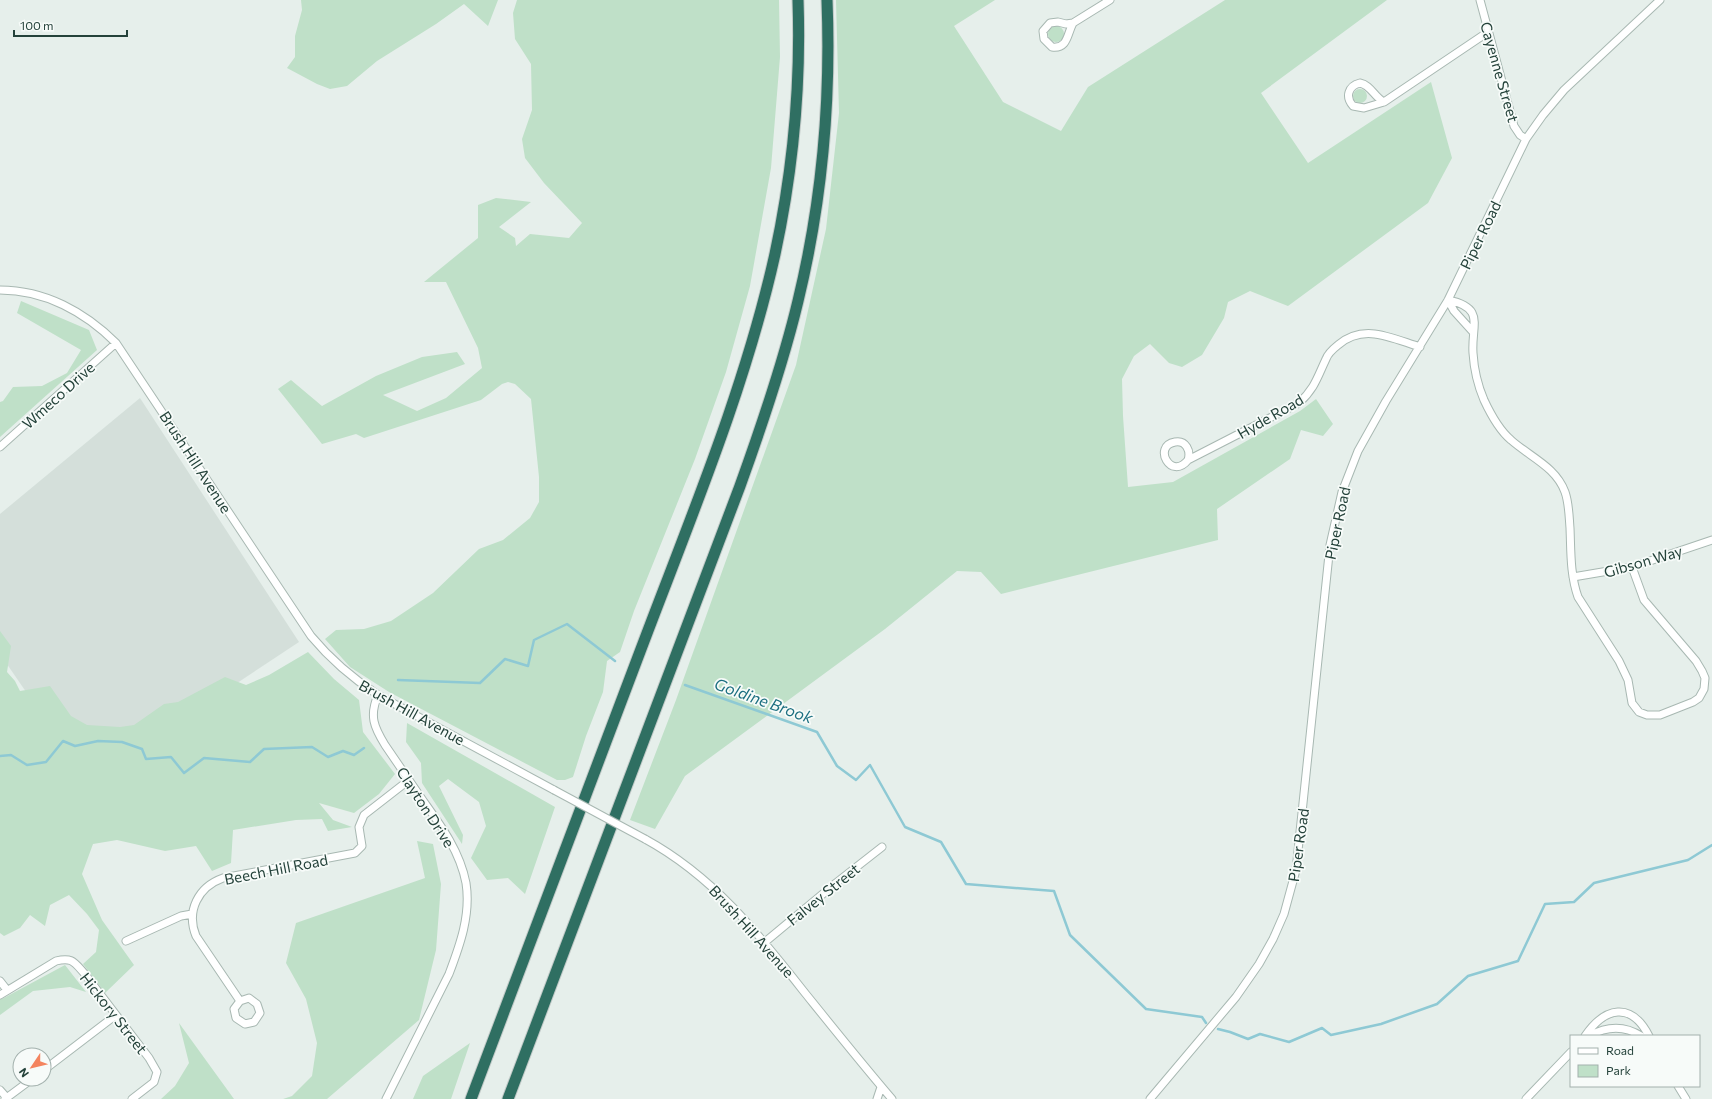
<svg xmlns="http://www.w3.org/2000/svg" width="1712" height="1099" font-family="Commissioner,sans-serif">
  <rect width="100%" height="100%" fill="#e6efeb"/>
  <path fill="#d4dfda" d="M140,398L299,642L88,782L0,654V514Z"/>
  <path fill="#bfe0c8" d="M301,0H498L488,26L464,4L436,24L377,61L347,86L330,89L317,84L287,68L295,57V36L302,10Z
    M517,0H779L780,57L771,168L750,286L726,372L695,459L634,611L620,652L607,661L603,692L586,736L573,777L565,780H557L389,692L350,667L325,639L336,630L364,629L391,621L433,593L479,549L503,540L530,518L539,502V477L531,399L515,384L508,382L502,384L481,400L364,438L356,434L322,444L278,389L291,380L322,406L376,376L422,357L457,352L465,364L383,395L417,411L446,398L482,368L478,348L446,282H424L478,238V205L496,198L531,202L499,227L515,238L516,246L530,234L569,238L582,223L544,183L525,158L522,139L532,110L531,64L515,39L513,13Z
    M836,0H995L954,26L1003,102L1061,131L1088,87L1225,0H1387L1261,93L1308,163L1431,82L1452,158L1428,203L1288,306L1250,291L1228,302L1224,318L1202,355L1182,367L1169,363L1150,344L1134,356L1122,379L1123,416L1128,487L1173,482L1300,411L1316,399L1333,424L1323,436L1301,430L1290,459L1217,509L1218,540L1001,594L981,572L957,571L885,629L685,776L655,829L630,820L676,700L796,365L826,229L839,113Z
    M1048 34a8 8 0 1 1 16 0a8 8 0 1 1-16 0Z
    M1353 96a7 7 0 1 1 14 0a7 7 0 1 1-14 0Z
    M21,301L89,330L97,350L0,437V402L3,401L13,387L42,386L67,373L81,350L17,313Z
    M0,631L11,646L7,672L15,681L20,691L50,686L71,716L87,725L120,727L134,725L164,704L178,702L225,677L246,685L269,675L308,652L334,679L359,700L363,732L395,774L379,794L354,813L319,803L333,820L352,827L328,831L322,819L296,820L233,830L231,863L212,871L196,846L165,851L117,840L93,844L82,874L102,920L134,965L105,993L83,964L96,952L99,930L87,914L69,895L50,905L45,926L30,915L20,928L4,936L0,933Z
    M407,723L555,807L525,894L508,878L487,880L471,858L486,826L479,802L448,779L439,786L463,835L462,844L422,783L421,763L406,742Z
    M417,841L433,844L441,884L436,950L419,1020L327,1099H283L292,1096L312,1076L317,1043L306,999L286,963L296,923L425,878Z
    M65,965L86,992L70,987L33,991L0,1015V996L2,999Z
    M179,1023L234,1099H161L175,1086L189,1063Z
    M470,1043L451,1099H413L423,1076Z"/>
  <g fill="none" stroke-linecap="round" stroke-linejoin="round">
    <path stroke="#8ec9d4" stroke-width="2.5" d="M398,680L480,683L505,659L528,666L534,640L567,624L615,661
      M685,685L817,732L837,766L856,780L870,765L905,827L941,842L966,884L1054,891L1070,935L1146,1009L1202,1017L1206,1023
      M0,756L11,755L27,765L46,762L63,741L75,746L98,741L122,742L142,749L146,759L171,757L184,773L204,758L250,762L264,749L312,747L328,757L343,751L354,755L364,748
      M1218,1029L1230,1032L1248,1039L1260,1034L1289,1042L1322,1028L1331,1035L1381,1024L1437,1004L1468,976L1518,961L1545,904L1574,902L1594,883L1688,860L1712,845"/>
    <g stroke="#a8b8b2" stroke-width="9">
      <path id="minor" d="M1480,0L1514,126L1520,135L1526,139
        M1058,22L1066,24L1073,23C1067,34 1068,49 1052,47L1044,39L1043,31L1050,23Z
        M1073,23L1110,0
        M1360,83C1371,85 1374,97 1384,102L1364,108L1353,106C1345,97 1348,86 1360,83Z
        M1384,102L1488,32
        M0,290C45,290 85,312 116,343L311,636C331,660 352,678 378,695L554,790
        M1448,300C1486,308 1471,325 1473,353C1474,369 1478,386 1484,400C1491,415 1499,430 1511,440C1530,457 1556,467 1565,492C1569,503 1569,516 1570,528C1571,551 1570,574 1578,597L1619,661L1628,680L1632,703L1639,712L1647,715H1660L1693,702L1699,698L1704,689L1705,678L1702,671L1696,661L1644,600L1632,567
        M1448,300L1454,311L1473,332
        M0,447L116,343
        M1188,460C1191,451 1186,440 1175,442C1152,446 1171,481 1188,460L1299,403C1315,388 1317,378 1326,359C1328,353 1333,349 1338,345C1364,323 1391,338 1420,347
        M1573,577L1632,567L1712,540
        M378,695C369,716 374,727 385,745C398,764 411,783 424,802C442,827 460,852 466,883C471,915 460,945 449,974L386,1099
        M645,839C713,876 758,933 805,993C834,1029 862,1064 892,1099
        M126,941L181,916L192,914
        M765,942L836,883L882,847
        M0,981L7,990
        M0,995L56,961C72,957 74,962 84,973L149,1058L157,1072L154,1082L132,1099
        M240,1001L249,998L257,1004L260,1013L254,1022L245,1024L236,1018L234,1009L240,1001L196,936C186,911 198,887 223,878L355,853L362,846L359,827L364,815L409,780
        M1585,1036C1605,1007 1631,1001 1649,1036
        M1589,1036C1607,1026 1624,1025 1641,1036
        M44,1070L116,1015
        M1678,1086L1686,1099
        M0,1090L7,1098
        M5,1099L32,1079
        M877,1099L881,1087
        M1150,1099L1236,997L1259,964L1273,939L1284,914L1296,870L1330,545L1342,492L1358,451L1386,401L1448,300L1526,139L1543,115L1564,90L1660,0
        M1526,1099L1571,1052"/>
    </g>
    <g stroke="#c2cac8" stroke-width="13">
      <path id="highway" d="M471,1099C528,949 584,799 641,649C690,519 745,389 775,254C793,170 801,85 798,0
        M508,1099L740,486C762,425 783,364 798,301C822,202 831,101 827,0"/>
    </g>
    <use href="#minor" stroke="#fff" stroke-width="7"/>
    <use href="#highway" stroke="#2f6f62" stroke-width="11"/>
    <g stroke="#a8b8b2" stroke-width="9" stroke-linecap="butt">
      <path id="minor-bridge" d="M554,790L645,839"/>
    </g>
    <use href="#minor-bridge" stroke="#fff" stroke-width="7"/>
  </g>
  <g text-anchor="middle" dominant-baseline="central" stroke-width="3.5" stroke-linejoin="round" paint-order="stroke">
    <g font-size="15" fill="#24423a" stroke="#f7fbf9">
      <text transform="translate(1500 72) rotate(74)">Cayenne Street</text>
      <text transform="translate(1480 235) rotate(-64)">Piper Road</text>
      <text transform="translate(58 395) rotate(-42)">Wmeco Drive</text>
      <text transform="translate(1270 416) rotate(-30)">Hyde Road</text>
      <text transform="translate(196 462) rotate(57)">Brush Hill Avenue</text>
      <text transform="translate(1337 523) rotate(-78)">Piper Road</text>
      <text transform="translate(1643 561) rotate(-16)">Gibson Way</text>
      <text transform="translate(412 712) rotate(29)">Brush Hill Avenue</text>
      <text transform="translate(426 807) rotate(57)">Clayton Drive</text>
      <text transform="translate(1298 845) rotate(-82)">Piper Road</text>
      <text transform="translate(276 869) rotate(-11)">Beech Hill Road</text>
      <text transform="translate(823 894) rotate(-39)">Falvey Street</text>
      <text transform="translate(752 931) rotate(48)">Brush Hill Avenue</text>
      <text transform="translate(114 1013) rotate(52)">Hickory Street</text>
    </g>
    <g font-size="16" font-style="italic" fill="#1c6f80" stroke="#f7fbf9">
      <text transform="translate(764 700) rotate(20)">Goldine Brook</text>
    </g>
  </g>
  <rect x="1570" y="1035" width="130" height="52" fill="#f7fbf9" stroke="#a3b1ad"/>
  <rect x="1578" y="1048" width="20" height="6" fill="#ffffff" stroke="#a3b1ad"/>
  <text x="1606" y="1055" font-size="12" fill="#24423a">Road</text>
  <rect x="1578" y="1065" width="20" height="12" fill="#bfe0c8" stroke="#a3b1ad"/>
  <text x="1606" y="1075" font-size="12" fill="#24423a">Park</text>
  <g transform="translate(32 1067) rotate(235)"><circle r="19" fill="#f7fbf9" stroke="#a3b1ad"/>
  <path d="M0-3L7 15L0 10L-7 15Z" fill="#f4845f"/>
  <text y="-6" font-size="11" font-weight="bold" text-anchor="middle" fill="#24423a">N</text>
  </g>
  <path d="M14 30v6h113v-6" fill="none" stroke="#24423a" stroke-width="2"/>
  <text x="20" y="30" font-size="12" fill="#24423a" stroke="#f7fbf9" stroke-width="3" paint-order="stroke">100 m</text>
</svg>
